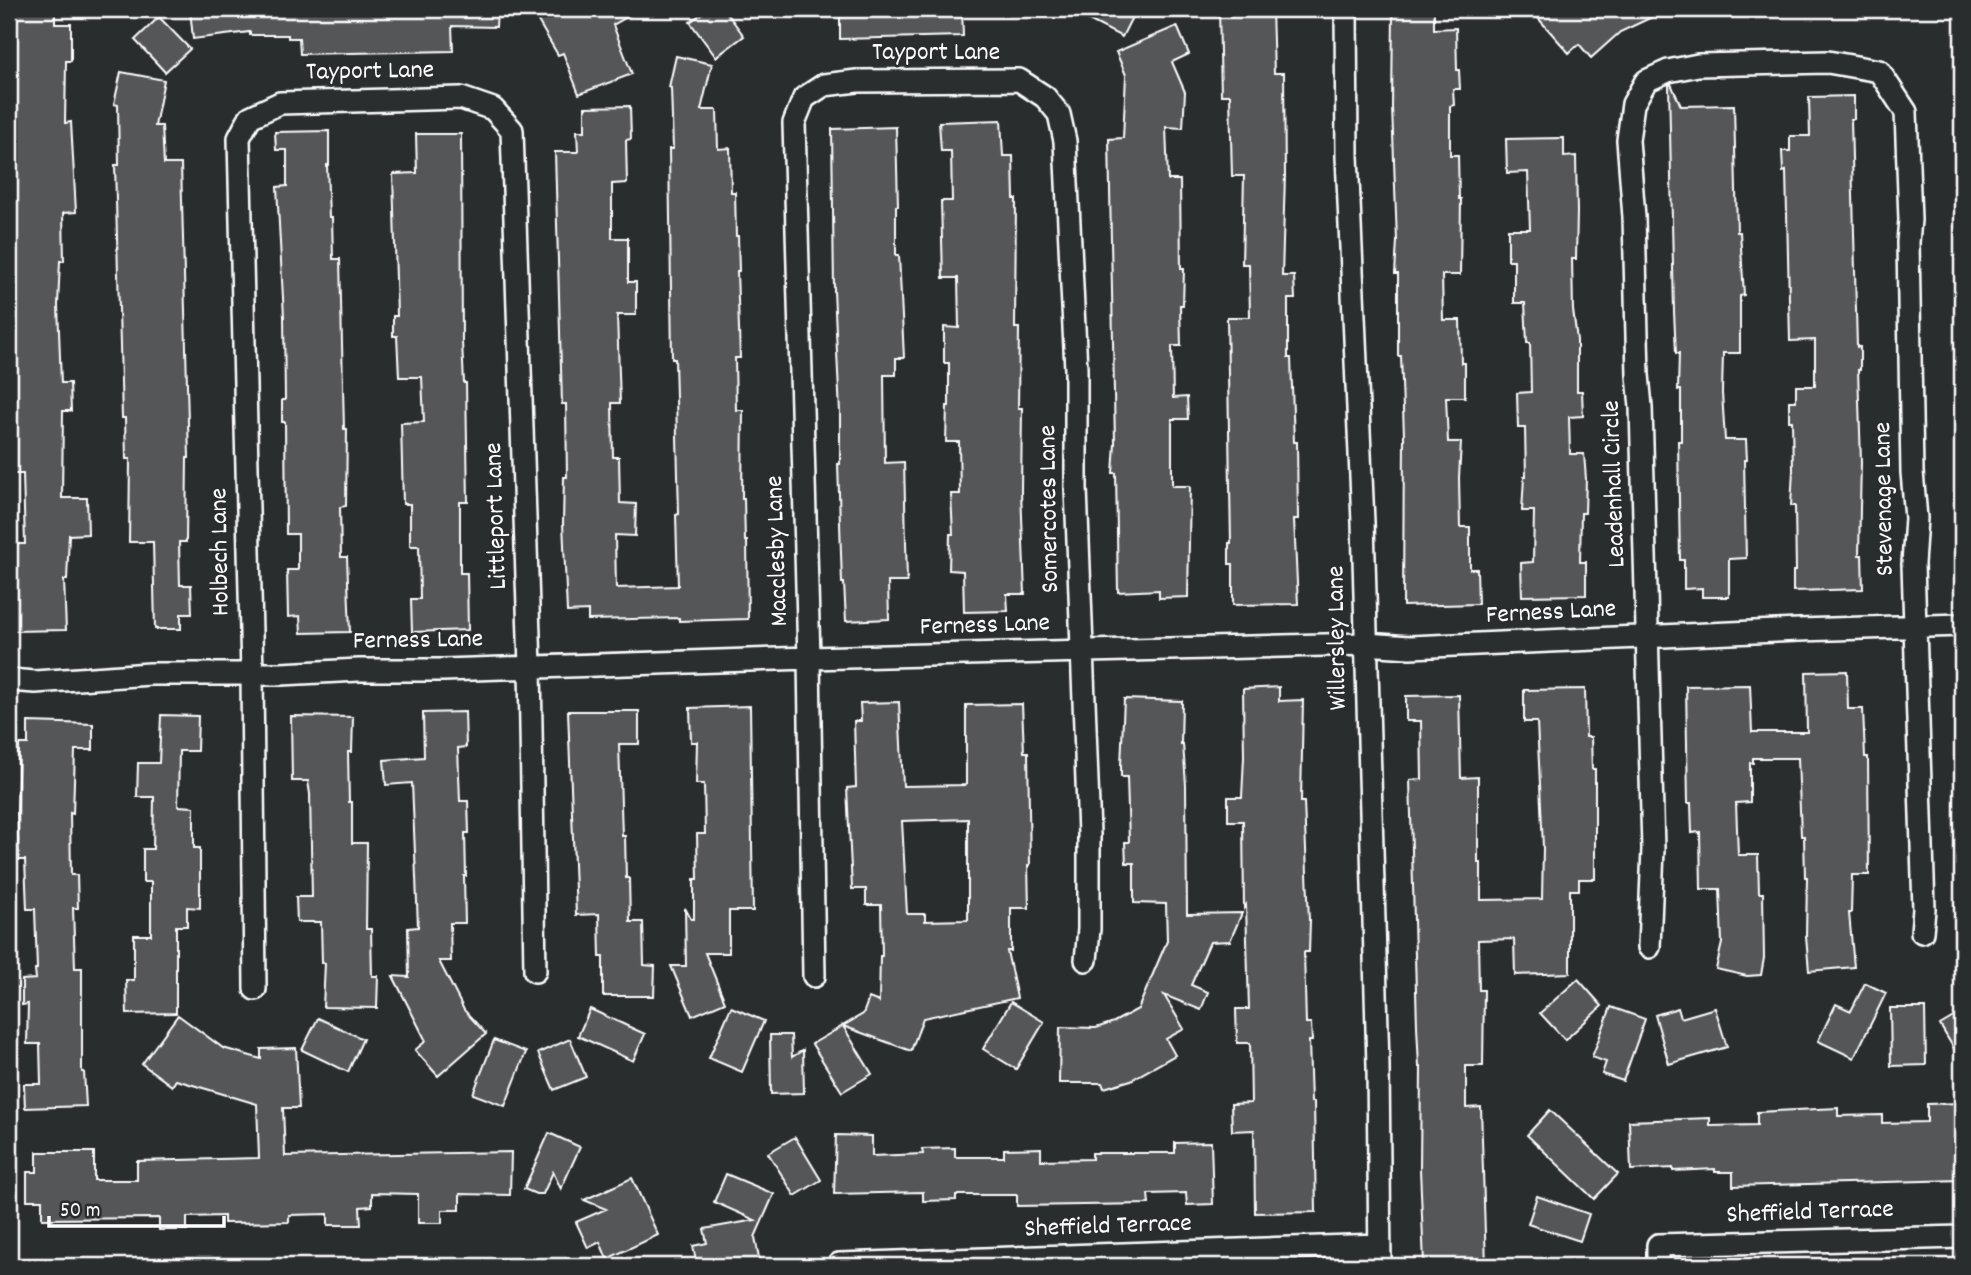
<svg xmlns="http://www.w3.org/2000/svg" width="1971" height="1275" font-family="Dekko,sans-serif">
  <rect width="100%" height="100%" fill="#2a2d2e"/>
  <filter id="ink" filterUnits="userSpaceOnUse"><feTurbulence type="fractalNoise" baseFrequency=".0143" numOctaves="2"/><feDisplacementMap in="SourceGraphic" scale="14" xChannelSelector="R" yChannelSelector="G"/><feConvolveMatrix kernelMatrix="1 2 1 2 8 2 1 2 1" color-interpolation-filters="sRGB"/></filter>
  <g filter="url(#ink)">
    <path fill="#555758" stroke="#fff" stroke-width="2" fill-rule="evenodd" d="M12,9H55V24H71V61H66L65,123L71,122L76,212L63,213L64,261H60L58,305L61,383H70L71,411H63L62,498H87L88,534L69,535L67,580H64L66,630L13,631L11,544H25L23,474H9V26L13,25Z
      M190,9H497L496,27L452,26L453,51L300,54L299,38H288V35H250V32L193,39Z
      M531,9H641L613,25L632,74L579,94L563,53L558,55Z
      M708,9H724L744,36L716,57L690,22Z
      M840,9H962L963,36L840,39Z
      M1067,9H1136L1122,37Z
      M1219,9H1272L1274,73H1284L1285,175L1282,276H1294L1295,299H1288V358H1291L1294,442H1297L1298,519H1294L1298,604L1233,605V564H1229V543H1231L1227,317H1250L1249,264H1242L1244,176H1232L1230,95H1221Z
      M1393,9H1434V29L1456,28L1457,70H1459L1460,89H1453L1454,105L1450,106V155H1458L1459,199H1461L1460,275H1442L1443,320H1460L1461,363H1465V397H1446L1448,442H1461L1459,478L1460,527H1470V569H1477L1478,604L1403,606L1404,435L1401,356H1398V274H1395L1397,241L1392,107Z
      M1549,9H1669L1620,32L1591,58L1579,44L1569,53L1538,18Z
      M159,17L190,49L165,72L135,40Z
      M1177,26L1189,54L1172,62L1185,92L1183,128L1166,127L1168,180H1180L1181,269H1184L1183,305H1180L1181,346H1172L1173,398L1187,397L1188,419H1172V486H1190L1188,597L1159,598V590L1118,592L1116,473H1113L1115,443L1109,139L1123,138L1126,75L1116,52Z
      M676,56L712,64L701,110H717L718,149L730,148L731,192H735L736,236H738L739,271H737L740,358H735L736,410H743L742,498H744L745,541H747L748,619L679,621V618L588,620V611L567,612L563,523L564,477H567L566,404H562L555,152H578L577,131H585V107L630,106L631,139L626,140L627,183L612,184V238H628V282H636V315H617L620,403H612L613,457H619L620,503L636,504L635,536L615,535L616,588L678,586L676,515L679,514L675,359H672L669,149H673L671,88L669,87Z
      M121,72L164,80L155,126H162L164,164H181L189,458H187L186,542H179L180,585H191L192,614H181V629H155L153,542H129L130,459H126L125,418H122L115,165H119L118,105L114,104Z
      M1671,84L1681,106L1734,105L1737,232H1740L1744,295L1740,296V353H1723L1722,393L1725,440H1746L1747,460H1744L1746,558L1729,559V597H1702V588L1684,589V560H1680L1678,441H1681V390H1678L1679,353H1676L1674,312L1669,85Z
      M1854,96V119H1851L1857,347H1860V370H1858L1861,462L1859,555H1862L1863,589L1793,591V571H1796L1795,506H1791L1793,470L1792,421H1789V401H1796V386H1815V340L1790,341L1786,171L1783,172L1782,151H1790V136H1810L1809,97Z
      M1001,120L1003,156H1013L1014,199H1016L1015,328H1019L1018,408H1022L1021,491L1025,594H1007L1008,611L964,612L963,571L949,570L950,534H953L951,494H960L959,442H946L947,406H949V363H944V327L959,328L958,278H943L941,201H952L951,151H941L939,122Z
      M896,127L898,206H896V255H899L904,358H896V375H884L885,463L904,462L907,582H888L889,619L846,621L844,583H842L838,464H840V413L834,291L832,129Z
      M329,131V165H327L329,217H332L333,259H340L344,429H347L346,506L340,507L341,557H347L350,632L301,633L300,616L288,617L287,570H298V534H286L285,422H282V400H285L284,317L277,187L287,186V150H276L275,132Z
      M416,134H461L462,342L464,383H466L468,502H460V573H467L468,630L412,632L411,599H420L419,546H410V504H403L401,423L424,422L422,377H399L397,336H393V316H397L393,174L417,173Z
      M1564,138V157L1576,156L1577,212L1576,259H1572L1573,310L1577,340V391H1582L1583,416L1569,417L1570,454H1584L1586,479L1585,513H1581L1580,562H1586V595L1522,596L1521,563L1533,562L1534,511H1522L1524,477H1526L1525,428H1518L1517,393L1531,392L1530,343H1527L1525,303H1514V260H1508V229H1530L1528,172L1507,173L1506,139Z
      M1847,671L1848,709H1863L1865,757H1868L1869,875H1852L1851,913H1849L1854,967L1809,971L1806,937L1807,877H1805L1804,836H1801L1798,758H1753V763H1750V802L1736,803L1738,855H1758L1759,893H1763L1764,958L1761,975L1747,976L1716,969L1722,943L1720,889H1701L1700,832L1692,833L1691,803H1688L1686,686L1750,685L1752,732H1807L1806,672Z
      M1279,687V701L1303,700L1301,802H1304L1309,920H1310L1309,952H1304L1306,1023H1311L1312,1041H1309L1311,1102H1314L1316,1212L1255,1213L1254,1130L1232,1131L1231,1104L1251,1103L1250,1043H1237L1236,1009H1249L1246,905L1244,908L1243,821H1228V797H1242L1244,757L1243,689Z
      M1585,689L1586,737H1591L1592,769H1595V879H1579V890H1570V973L1515,975L1514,939L1478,940L1479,990H1484L1483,1066H1466V1108L1481,1107L1486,1266L1424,1264L1420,1169L1421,1067H1419L1417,1026L1410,780L1422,779L1421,721H1406V696L1459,695L1461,778L1478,777V863H1481V900L1542,899L1543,847L1537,722H1524V690Z
      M1124,699L1182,701L1181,744H1183L1186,785L1187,914L1242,913L1230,941L1210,942L1191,985L1208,992L1201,1010L1164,995L1184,1029L1166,1039L1175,1055L1131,1080L1104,1088L1102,1083H1059L1060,1027L1096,1028L1114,1022L1138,1009L1167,941L1166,904L1134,903V863H1126L1125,842H1129L1127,777H1121V765Z
      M899,702L903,786L966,785V705L1022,704L1024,752H1028L1030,865H1028L1029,908H1011V951H1007L1017,998L923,1018L911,1051L843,1026L872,1074L842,1092L812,1044L863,1014L869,998L879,1002L880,956H882L881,905H866V889H852L847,788L856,787L854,721H861L860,703ZM968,819V920L925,921V914H907L902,821Z
      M750,706L753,911H729V953H705L725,1002L692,1016L671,966H686L685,908L691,919H694V879H698L697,834H705L704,784H696L697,742H691L690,708Z
      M568,711H639V744H619L622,836H625L626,878H629L630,922H643L644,965L655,966L654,996H603V957H600L599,914L576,915Z
      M465,712L466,747L458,748L460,801H468L469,833H465L466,876H464L465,923H450L451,961H439L464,1010L486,1034L438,1076L415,1050L426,1041L393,976L409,977L408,928L418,927L416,877L412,783L386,785L384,760L424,757L423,713Z
      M161,715L198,716L197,751H179L178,806L194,807V848H200V908L187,907V926H176V1013L127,1014L126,980H134V935H151V882H143V849H153L154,797H137L138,763H159Z
      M291,716L353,717L352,752H348L349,802H352V843H367L366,929H371L372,976H378L377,1008L323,1007L325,963H322L321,922H297L296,897H312L310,794L308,781H292Z
      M28,722L93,724V750H75L73,814L70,813L71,875H77L78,908H73L75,968H82V1072H84L86,1106L25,1108L24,1084H41L40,1044H27L28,1004L22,1005V980L36,979L35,969H37L35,909H27L25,860H19L17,812L19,744H28Z
      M1578,979L1602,1006L1565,1040L1540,1013Z
      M1865,983L1886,993L1854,1058L1818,1041L1836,1004L1851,1011Z
      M1011,1002L1044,1022L1016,1069L983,1049Z
      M731,1007L764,1021L742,1072L709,1058Z
      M1611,1007L1645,1019L1623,1081L1602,1074L1606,1062L1592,1057Z
      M1678,1008L1681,1018L1715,1008L1727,1047L1669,1064L1655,1015Z
      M1890,1008H1925L1926,1065L1891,1066Z
      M590,1009L645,1034L633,1061L578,1036Z
      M1962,1012V1062L1940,1025Z
      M178,1015L223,1048L261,1059V1049L296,1048L299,1108H283L285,1156L511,1152L510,1195L460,1194V1210H442V1223H418V1194L372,1193V1206L360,1207L361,1225H328V1214L289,1215V1222L224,1223V1216L187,1217V1230H159V1218L42,1219V1200H27V1172H37V1152H94V1180H137V1161L259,1158L257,1104L176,1080L172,1086L142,1064Z
      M318,1018L363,1039L348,1072L302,1050Z
      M770,1035H791L792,1057L803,1050L804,1093L771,1094Z
      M570,1039L586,1077L554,1090L538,1053Z
      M494,1040L526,1052L505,1106L473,1094Z
      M1962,1103V1180L1733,1186V1172H1715V1169L1673,1171V1168L1631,1170L1629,1121L1710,1118V1126L1757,1125V1112L1838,1108V1116L1882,1115V1123L1927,1122V1104Z
      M1550,1110L1618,1174L1594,1199L1527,1135Z
      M549,1133L580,1147L561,1189L553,1172L543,1194H536L524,1189Z
      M836,1135L872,1136V1156L923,1154L922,1149L955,1148V1157H1004V1149L1041,1148V1160L1092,1159V1153H1175V1143L1211,1142L1213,1204L1187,1205L1186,1193L1148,1194L1149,1204L1017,1206V1195H956V1200L923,1201V1192L834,1194Z
      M795,1137L821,1180L795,1196L768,1153Z
      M726,1174L774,1194L755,1237L760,1263L743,1266H697L693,1246L707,1243L704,1229L755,1220L714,1202Z
      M632,1178L658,1235L607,1259L600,1242L588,1248L576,1222L606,1209L584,1200Z
      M1537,1196L1589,1214L1580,1241L1528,1224Z"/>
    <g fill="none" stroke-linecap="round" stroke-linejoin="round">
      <g stroke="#fff" stroke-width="26">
        <path id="minor" d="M1346,9L1347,156L1363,522L1378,1066L1380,1266
          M9,680L35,682L150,674H281L359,670H443L809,658L1365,644L1410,647L1799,630L1962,625
          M1649,947L1653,849L1641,407L1638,375L1634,217L1628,140L1633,104L1646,81L1668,71L1698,65L1828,62L1879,71L1906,112L1910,220L1908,242L1912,472L1916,518L1913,564L1924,909L1922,932
          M814,976L809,658L794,123L804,98L824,85L857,81L1019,80L1045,97L1059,114L1065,141L1076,369V488L1089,834V929L1086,960
          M255,989L252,674L239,138L250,117L280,103L461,98L493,109L512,130L530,666L535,971
          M839,1264L1379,1245
          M1658,1266V1245L1962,1237"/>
      </g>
      <use href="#minor" stroke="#2a2d2e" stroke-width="21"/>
    </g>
  </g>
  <g text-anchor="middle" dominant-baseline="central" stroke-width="5" stroke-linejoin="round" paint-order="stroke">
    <g font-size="26" fill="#fff" stroke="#2a2d2e">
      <text x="936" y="53">Tayport Lane</text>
      <text transform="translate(370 72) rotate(-1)">Tayport Lane</text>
      <text transform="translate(1615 484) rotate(-92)">Leadenhall Circle</text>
      <text transform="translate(1885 499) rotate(-91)">Stevenage Lane</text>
      <text transform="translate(1050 509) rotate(-91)">Somercotes Lane</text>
      <text transform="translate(497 516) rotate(-92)">Littleport Lane</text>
      <text transform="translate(778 551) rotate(-92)">Macclesby Lane</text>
      <text transform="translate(221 552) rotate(-91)">Holbech Lane</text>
      <text transform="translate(1551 613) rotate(-3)">Ferness Lane</text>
      <text transform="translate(985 626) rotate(-2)">Ferness Lane</text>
      <text transform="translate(1338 638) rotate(-91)">Willersley Lane</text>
      <text transform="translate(418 641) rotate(-1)">Ferness Lane</text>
      <text transform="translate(1810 1213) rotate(-2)">Sheffield Terrace</text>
      <text transform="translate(1108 1227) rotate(-2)">Sheffield Terrace</text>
    </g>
  </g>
  <rect width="1971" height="1275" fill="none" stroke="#2a2d2e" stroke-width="35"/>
  <rect x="18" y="18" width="1936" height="1240" fill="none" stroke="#fff" stroke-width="2.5" filter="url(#ink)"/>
  <path d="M49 1216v10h175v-10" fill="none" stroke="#ffffff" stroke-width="3.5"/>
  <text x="60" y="1216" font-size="21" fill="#ffffff" stroke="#2a2d2e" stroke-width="5" paint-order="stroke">50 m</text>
</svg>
